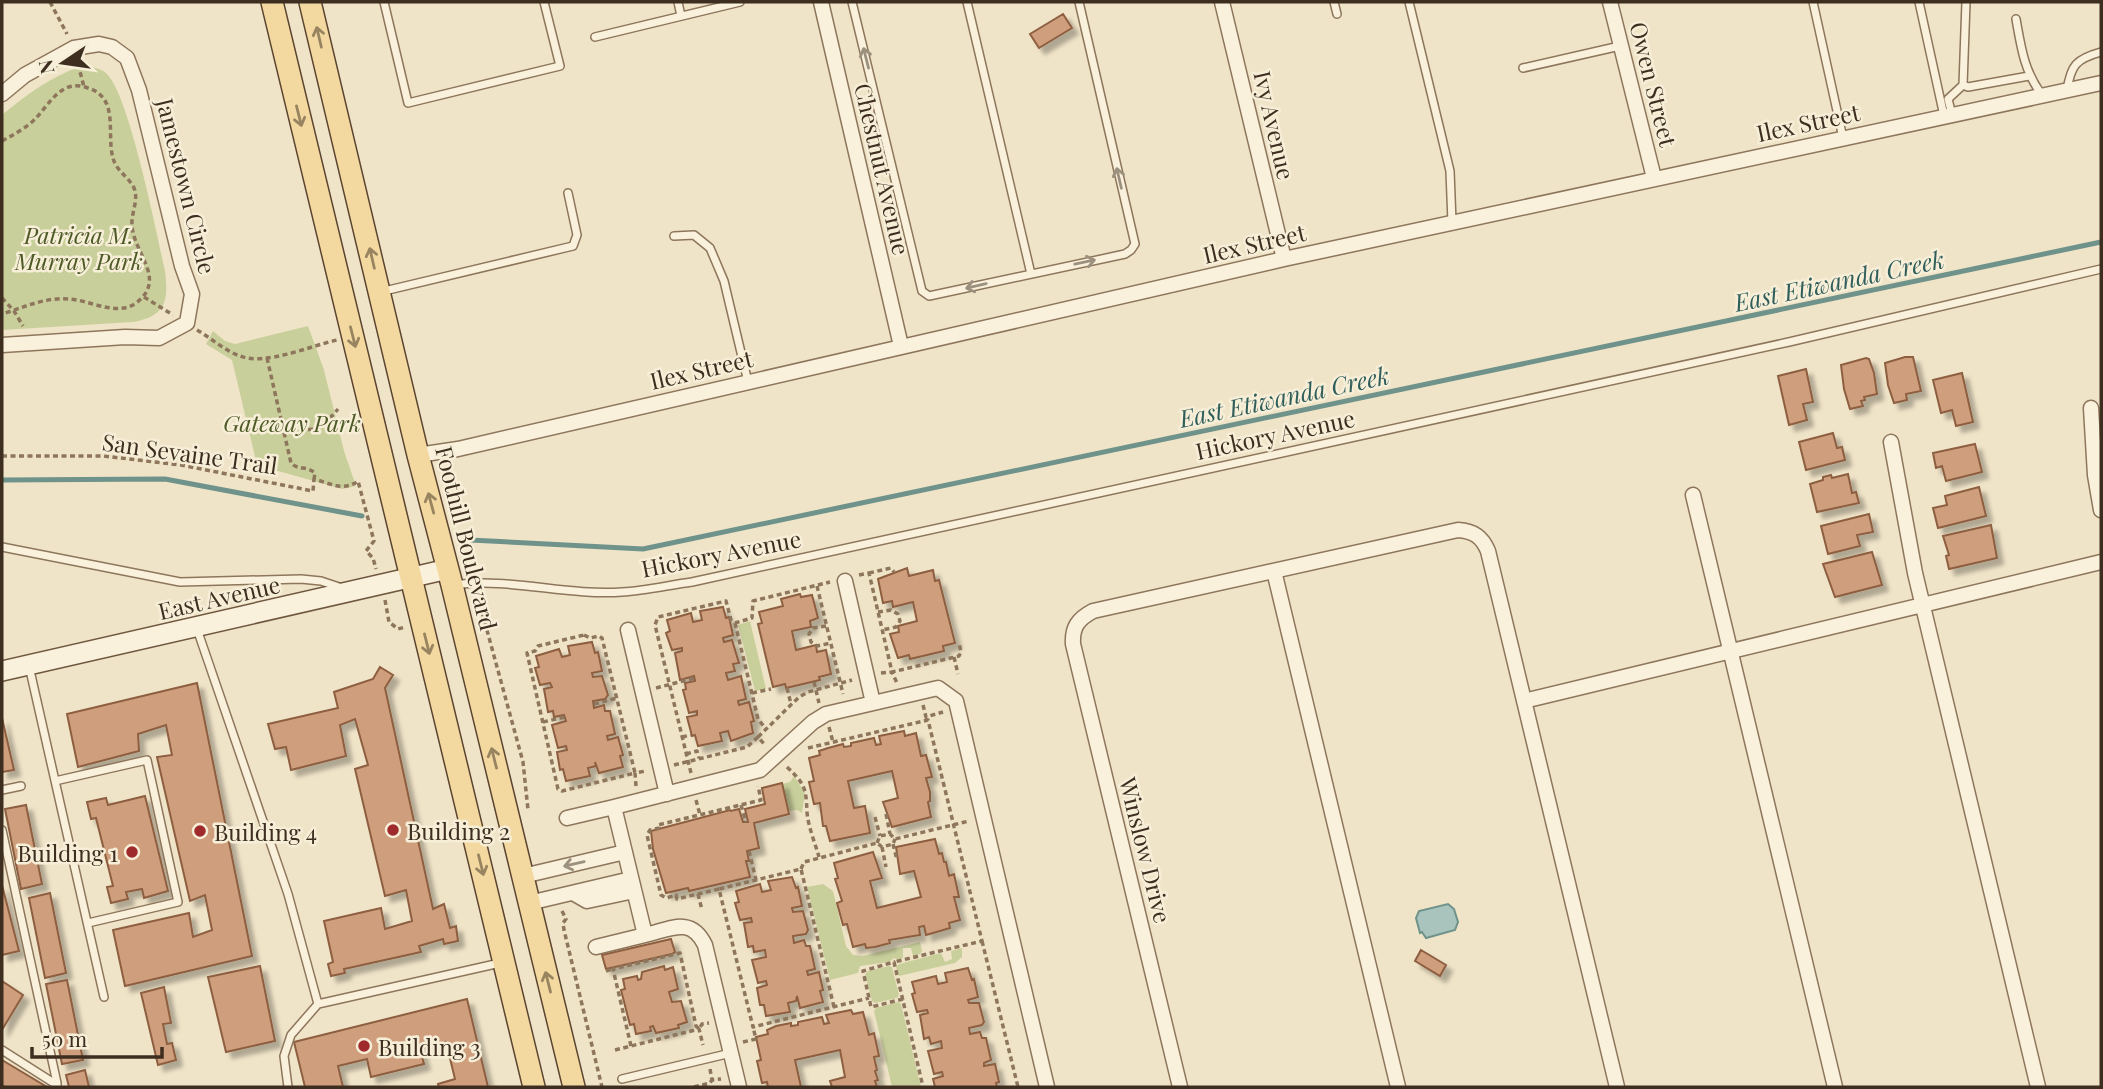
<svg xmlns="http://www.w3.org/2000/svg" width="2103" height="1089" font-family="'Playfair Display',serif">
  <defs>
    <filter id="shadow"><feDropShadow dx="6" dy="6" stdDeviation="2" flood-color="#0004"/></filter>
  </defs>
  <rect width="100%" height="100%" fill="#f0e4c8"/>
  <path fill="#c9cf9b" d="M80,67C89,67 99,67 106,73C129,93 157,235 165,271C169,302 165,316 133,322L2,330V115C25,96 51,76 80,67Z
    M308,326L324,370L344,451L356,486L342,489L257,465L232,360L206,344L213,331L225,341L235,344Z
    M750,621L766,689L755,691L738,625Z
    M794,776L805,793L802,813L797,810L788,811L782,784L790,782Z
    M823,884L833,891L846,946L853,955L863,956L920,942L922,951L920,954L913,956L911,948H903V958L898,960L894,958L889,962L860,966L858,973L830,980L807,887Z
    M962,948V957L955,963L899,976L896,967L899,964L941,953L945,962L952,959L951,951Z
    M889,966L892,967L899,995L897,998L875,1003L872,1001L865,974L868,971Z
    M898,1002L901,1004L921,1087H892L874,1011L876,1008Z"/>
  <path fill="#a9c4bc" stroke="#6f938a" stroke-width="2" d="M1448,904L1454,909L1458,922L1455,930L1426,938L1422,932L1420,933L1416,918L1419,911Z"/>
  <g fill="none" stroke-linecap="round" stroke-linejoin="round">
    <path stroke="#6f938a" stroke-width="5" d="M2,480L165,479L362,516
      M470,540L643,549L2101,242"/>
  </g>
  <path fill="#cf9f7d" stroke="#8d5f41" stroke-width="2" filter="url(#shadow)" d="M1063,14L1072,28L1039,48L1030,34Z
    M1905,357H1913L1921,391L1906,394L1907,400L1894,403L1888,385L1885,363Z
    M1866,358L1869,359L1874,373L1877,394L1864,397L1865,400L1861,401L1863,406L1850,409L1844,389L1841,365Z
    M1806,369L1813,402L1803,404L1807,420L1789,425L1778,376Z
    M1962,373L1973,422L1956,426L1952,410L1941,413L1933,380Z
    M1833,433L1837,448L1842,447L1845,460L1806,470L1799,442Z
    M1975,444L1982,472L1946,481L1942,466L1936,468L1933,453Z
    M1848,474L1852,493L1856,492L1859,503L1817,512L1810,484L1823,480V477L1831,475L1832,478Z
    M1979,487L1986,516L1938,528L1933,508L1947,505L1945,496Z
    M1869,514L1873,532L1857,535L1860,546L1828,554L1821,526Z
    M1991,525L1997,558L1949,569L1946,556L1949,555L1943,536Z
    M1872,552L1882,585L1835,597L1823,564Z
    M907,568L909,576L933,570L935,581L939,580L955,643L943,646L944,651L910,659L909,655L898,658L890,634L899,632L898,626L917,621L913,602L893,607L892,601L883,603L878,579Z
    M800,594L801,597L812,595L818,618L810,621L811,627L792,631L796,650L816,645L817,652L826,650L831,674L819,677L820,680L786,688L785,684L773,687L758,624L762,623L759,612L783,606L781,599Z
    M723,607L726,618L729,617L733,635L723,638L724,642L732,640L739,663L733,664L735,671L726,673L728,680L741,676L746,699L738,701L739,705L749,702L754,721L751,722L753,733L731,741L728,731L720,733L722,741L698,746L695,735L692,736L687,717L697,715V711L689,713L683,690L686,689L685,683L695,681L694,676L680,680L675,653L682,651V648L672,650L666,633L670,631L667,620L691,613L693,622L702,620L700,611Z
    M592,642L595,653L598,652L602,671L592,673L593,677L602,676L608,695L605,699L593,701L594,708L604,705L605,711H610L615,734L607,736L608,740L618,737L623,755L620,756L623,767L599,773L595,762L596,766L588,768L590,776L566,781L563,769L560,770L557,752L567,750L566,746L558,748L552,725L566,721L564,715L554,717L553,711L548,712L544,689L552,687L550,683L540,685L535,668L539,667L536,656L559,649L562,657L570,655L568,646Z
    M380,667L393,675L385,688L433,909L444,904L450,928L456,926L458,941L444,944L443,939L419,946L421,952L344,969L345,973L331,976L328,964L333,962L324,921L381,908L385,929L412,921L406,890L385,896L355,769L368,765L355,719L340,725L346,756L291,770L286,747L275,749L268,724L338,708L334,692L373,679Z
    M197,683L252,956L125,986L113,930L189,913L193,937L212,930L205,895L190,901L157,757L172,755L166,725L138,734L139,751L78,767L67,714Z
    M2,718L14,770L2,772Z
    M904,731L905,736L916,733L921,756L926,755L932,777L926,778L930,792V801L928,802L931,817L892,827L883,802L898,798L892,771L848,781L854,808L865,806L870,833L830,841L826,826H823L820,803L814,804L809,782L814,781L809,758L820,755L819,751L828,748L843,744L844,747L851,746V743L874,738L876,745L881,744L879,736Z
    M782,783L789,814L754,823L759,848L747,851L749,861H746L750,877L689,891L688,888L666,893L653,849L651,831L730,810L731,811L739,809L743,822H748L745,809L765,804L762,788Z
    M145,796L168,891L144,898L142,889L126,892L128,899L111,903L107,887L113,886L96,818L91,819L87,802L106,798L108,805Z
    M26,805L42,884L21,889L5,809Z
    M935,839L939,854L942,853L944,862H946L949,876L954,874L959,897H954L960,920L949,923L950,928L940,931L926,935L924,926L919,927L920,935L889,940L890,943L875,947L866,948L865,944L853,947L847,924L843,925L837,903L842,901L835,879L838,878L834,863L873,852L882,878L870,881L877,908L921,897L914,871L900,874L896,847Z
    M792,877L796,888L798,887L802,906L792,908L793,912L803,911L808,930L806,934L793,936L794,943L804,940L806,946H810L815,969L807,971L808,975L819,972L823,990L820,991L823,1002L800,1008L797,996L796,1001L788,1003L790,1012L766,1016L764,1005H760L757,988L767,985L766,981L758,983L752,960L766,957L765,950L754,952L753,946L748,947L744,923L752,922L751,918L740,920L735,903L739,902L736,891L760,884L762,892L771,890L768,881Z
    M2,885L19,951L2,955Z
    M50,893L66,973L45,978L29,898Z
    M671,939L675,952L672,954L606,969L602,955Z
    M1421,950L1446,965L1440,976L1415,961Z
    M260,966L275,1041L226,1052L208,977Z
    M664,966L665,970L673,967L678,989L669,992L672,1002L681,1001L687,1022L678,1025L679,1028L656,1033L653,1026L650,1027L651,1031L636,1034L634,1024L630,1025L621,990L625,989L623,979L637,976L638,980L641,979L642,972Z
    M968,968L972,980L974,979L978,997L968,1000L969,1003H979L984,1022L982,1025L969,1028L970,1034L980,1032L982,1038H986L991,1060L984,1063V1066L995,1064L999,1082L996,1083L997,1087H935L933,1079L943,1076L942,1072L934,1074L928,1051L942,1048L941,1041L931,1044L929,1037L924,1039L920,1015L928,1013L927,1010L917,1012L912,994L915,993L912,982L936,976L938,984L947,982L945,973Z
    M67,980L83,1060L62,1064L46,984Z
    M2,981L23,995L2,1030Z
    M164,987L171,1023L163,1024L167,1044L172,1043L176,1060L158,1065L141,993Z
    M467,999L488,1087H439L438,1084L455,1079L446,1042L420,1049L424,1064L371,1077L367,1059L338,1066L343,1087H305L294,1042Z
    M851,1010L853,1014L863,1012L869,1035L874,1033L879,1056L874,1057L877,1070L875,1071L878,1080L875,1081L877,1087H832L830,1081L845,1077L840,1050L795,1060L801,1087H768L767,1082L762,1083L757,1061L761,1060L756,1037L768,1034L767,1030L776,1026L791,1023V1026L798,1025V1022L822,1017L824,1024L829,1023L826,1015Z
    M2,1060L47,1087H5L2,1085Z
    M85,1070L89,1087H69L66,1075Z"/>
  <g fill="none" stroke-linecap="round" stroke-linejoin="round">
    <g stroke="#8d765c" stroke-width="10">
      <path id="lane" d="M384,2L408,103L560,66L544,2
        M678,2L681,16
        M852,2L922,291L929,296L1125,254L1131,250L1135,244L1079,2
        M967,2L1031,274
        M1334,2L1337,14
        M1409,2L1450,171L1452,222
        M1813,2L1843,138
        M1919,2L1944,116
        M2016,19C2021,47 2024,71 2042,95
        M595,37L740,2
        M1523,68L1620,46
        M1963,85L1968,87L2029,76
        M2067,90C2071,65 2076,59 2101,52
        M1952,115L1948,99L1963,85L1966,2
        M674,236L694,235L710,248L724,281L748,382
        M380,292L573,246L577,235L568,193
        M2,547L180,582L301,579L321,581L339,587
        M453,585C508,577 566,596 622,592C645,591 669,585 692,582L1789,342L2101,269
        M197,629L288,894L318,1004
        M29,666L104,997
        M55,781L147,760L178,902L88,923
        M2,790L21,786
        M2,830L57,1083
        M2,1050L57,1085
        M622,1079L731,1053
        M288,1087L284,1056L291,1035L318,1004L500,963"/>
    </g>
    <g stroke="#8d765c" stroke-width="17">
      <path id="street" d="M821,2L901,346
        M1222,2L1284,259
        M1610,2L1654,178
        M2,94L25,75L74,48L99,44L112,47L127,58L139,90L182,266L192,294L187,323L159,338L125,337L2,345
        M2091,408L2095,475L2101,510
        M1891,442L1915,573L2038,1087
        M418,455L458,449L1284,259L2101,83
        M1693,495L1835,1087
        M1274,571L1398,1087
        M845,581L873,703
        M628,630L667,794
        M1524,701L2101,562
        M567,818L614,807
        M523,876L625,852
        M573,893L587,901L634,891
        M529,903L631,879
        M596,947L645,935
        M739,1087L705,945C691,916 671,929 645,935L614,807L760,770L813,722L826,714L938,688L956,701L1047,1087
        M1180,1087L1073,644C1072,627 1078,619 1093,611L1458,530C1474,531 1482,537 1488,551L1617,1087"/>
    </g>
    <g stroke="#6f573f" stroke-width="22">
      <path id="secondary" d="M2,671L448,569"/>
    </g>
    <g stroke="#5b4430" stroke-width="24">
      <path id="primary" d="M272,2L534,1087
        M310,2L418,455L452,585L574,1087"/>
    </g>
    <path stroke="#8d765c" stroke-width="3.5" stroke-dasharray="5 3.5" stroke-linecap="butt" d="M50,2L67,34
      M78,64L84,87
      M2,141C13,135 24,129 33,121C50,105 60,78 88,88C120,98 106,134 113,158C116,171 129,177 134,188C139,200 131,213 132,225C133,253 168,279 136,303C117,317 90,300 69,299C45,297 25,307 2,314
      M144,297L173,315
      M2,298L14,311L23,326
      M197,330C211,338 225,351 240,356C265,366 310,346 337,340
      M267,358L291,463C297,470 308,466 315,473L314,479
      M283,425C312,433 319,432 338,409
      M2,456H103L181,465L313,491L314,479C329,483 344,492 358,481L374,541L366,551L373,558L376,569
      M869,573L891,568L894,572
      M859,575L869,573L892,672L959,656L961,652L959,643
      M817,586L843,694
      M385,600L389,622L398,629L405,627
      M475,602L479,601L523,762L528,810
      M878,612L891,610L898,614L900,621L896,627L882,630
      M735,623L758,719L766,729
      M826,626L813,628L809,634L811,642L817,646L831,643
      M584,635L590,638L599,636L602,638L635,773L562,791L558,789L527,653L535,651L538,646Z
      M954,657L958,674
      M881,673L892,672L897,683
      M814,682L819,703
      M656,688L695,678
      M787,688L791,704
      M752,693L771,689
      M594,704L617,698
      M923,705L926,717L943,712
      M543,722L565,717
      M829,727L833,742
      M682,737L691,735
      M758,737L799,697L808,692L852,680
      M808,748L928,720L982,941L894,962
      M686,754L697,751L699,758
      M674,765L747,747L758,737L765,745
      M787,767C805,784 806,788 807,812C808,826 815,843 819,857
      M691,773L655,625L658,617L726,601L731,620L735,623L752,618L753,601L830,582
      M636,786L635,773L646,771
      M696,800L700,815
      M741,805L746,822
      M886,814L890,834
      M875,817L880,836
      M877,843L880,836L890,834L895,839L969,821
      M893,844L897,860
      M882,847L886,867
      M749,851L756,880
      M801,869L804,862L877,843L882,847L893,844L895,839
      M719,889L677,899L676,895L666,898L661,895L647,835L650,830L659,828L658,825L761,800L758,786
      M698,894L702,910
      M562,911L566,919L563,923L564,930L602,1087
      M982,941L1018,1087
      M606,971L613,969
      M903,999L871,1007L863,971L894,962L923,1087
      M834,1007L801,869L719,889L753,1027L869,998
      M743,1042L756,1039L753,1027
      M631,1046L613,969L680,953L696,1026L699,1029L702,1024L709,1023
      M615,1050L699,1029L703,1045
      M710,1069L712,1080L721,1079
      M694,1087L710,1083L712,1080"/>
    <use href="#lane" stroke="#faf1dc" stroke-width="7"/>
    <use href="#street" stroke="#faf1dc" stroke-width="14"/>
    <use href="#secondary" stroke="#faf1dc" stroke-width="19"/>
    <use href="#primary" stroke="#f3d9a0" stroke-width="21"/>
  </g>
  <defs><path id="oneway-shaft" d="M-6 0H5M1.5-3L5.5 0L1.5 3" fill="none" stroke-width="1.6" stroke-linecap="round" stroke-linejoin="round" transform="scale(1.75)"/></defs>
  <g stroke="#988460">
    <use href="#oneway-shaft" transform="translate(319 37) rotate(-103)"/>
    <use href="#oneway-shaft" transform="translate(299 116) rotate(76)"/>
    <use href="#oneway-shaft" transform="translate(372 258) rotate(-103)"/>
    <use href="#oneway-shaft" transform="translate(353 337) rotate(76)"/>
    <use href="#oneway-shaft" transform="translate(431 503) rotate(-105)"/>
    <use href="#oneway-shaft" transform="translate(427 644) rotate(76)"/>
    <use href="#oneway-shaft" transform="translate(494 758) rotate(-104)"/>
    <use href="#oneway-shaft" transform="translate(481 865) rotate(76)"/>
    <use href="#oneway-shaft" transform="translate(548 982) rotate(-104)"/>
  </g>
  <g stroke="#9c907e">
    <use href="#oneway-shaft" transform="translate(866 58) rotate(-104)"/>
    <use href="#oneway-shaft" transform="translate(1119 178) rotate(-103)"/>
    <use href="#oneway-shaft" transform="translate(1085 262) rotate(-12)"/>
    <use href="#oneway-shaft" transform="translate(976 286) rotate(167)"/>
    <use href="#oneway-shaft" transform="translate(574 864) rotate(167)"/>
  </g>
  <g fill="#9e2a2b" stroke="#f7eed8" stroke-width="2.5">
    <circle cx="393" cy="830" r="7"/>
    <circle cx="200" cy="831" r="7"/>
    <circle cx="132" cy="852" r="7"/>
    <circle cx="364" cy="1046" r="7"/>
  </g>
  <g text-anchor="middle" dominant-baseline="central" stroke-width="5" stroke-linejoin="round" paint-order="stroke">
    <g font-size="23" fill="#3d2e20" stroke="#f7eed8">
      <text transform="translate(1654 84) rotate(76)">Owen Street</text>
      <text transform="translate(1808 122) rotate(-12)">Ilex Street</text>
      <text transform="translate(1275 125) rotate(77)">Ivy Avenue</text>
      <text transform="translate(883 169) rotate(77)">Chestnut Avenue</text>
      <text transform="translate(187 186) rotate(76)">Jamestown Circle</text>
      <text transform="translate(1254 243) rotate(-13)">Ilex Street</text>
      <text transform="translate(701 369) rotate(-13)">Ilex Street</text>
      <text transform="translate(1275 434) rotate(-12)">Hickory Avenue</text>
      <text transform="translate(190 453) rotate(8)">San Sevaine Trail</text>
      <text transform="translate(467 538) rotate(76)">Foothill Boulevard</text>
      <text transform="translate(721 553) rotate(-11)">Hickory Avenue</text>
      <text transform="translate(219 597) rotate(-13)">East Avenue</text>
      <text transform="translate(1146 850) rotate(76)">Winslow Drive</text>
    </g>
    <g font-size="23" font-style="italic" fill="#4d5a26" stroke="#f7eed8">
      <text x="79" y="234">Patricia M.<tspan x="79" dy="26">Murray Park</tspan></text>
      <text x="292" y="422">Gateway Park</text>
    </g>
    <g font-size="23" fill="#3d2e20" stroke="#f7eed8" text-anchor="start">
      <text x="407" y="830">Building 2</text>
      <text x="214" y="831">Building 4</text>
      <text x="118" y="852" text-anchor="end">Building 1</text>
      <text x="378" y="1046">Building 3</text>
    </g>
    <g font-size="24" font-style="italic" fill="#2f5d5a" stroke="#f7eed8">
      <text transform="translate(1839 280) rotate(-12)">East Etiwanda Creek</text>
      <text transform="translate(1284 396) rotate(-12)">East Etiwanda Creek</text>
    </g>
  </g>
  <rect width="2103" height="1089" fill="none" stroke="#3d2e20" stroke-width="7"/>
  <g transform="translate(63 63) rotate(257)" stroke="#f7eed8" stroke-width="5" paint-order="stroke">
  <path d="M0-5L12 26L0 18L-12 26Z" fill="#3d2e20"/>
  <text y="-10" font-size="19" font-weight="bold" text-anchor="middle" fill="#3d2e20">N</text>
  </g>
  <path d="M32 1047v10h130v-10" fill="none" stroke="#3d2e20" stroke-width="3.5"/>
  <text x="42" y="1047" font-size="21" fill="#3d2e20" stroke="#f7eed8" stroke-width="5" paint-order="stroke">50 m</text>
</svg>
